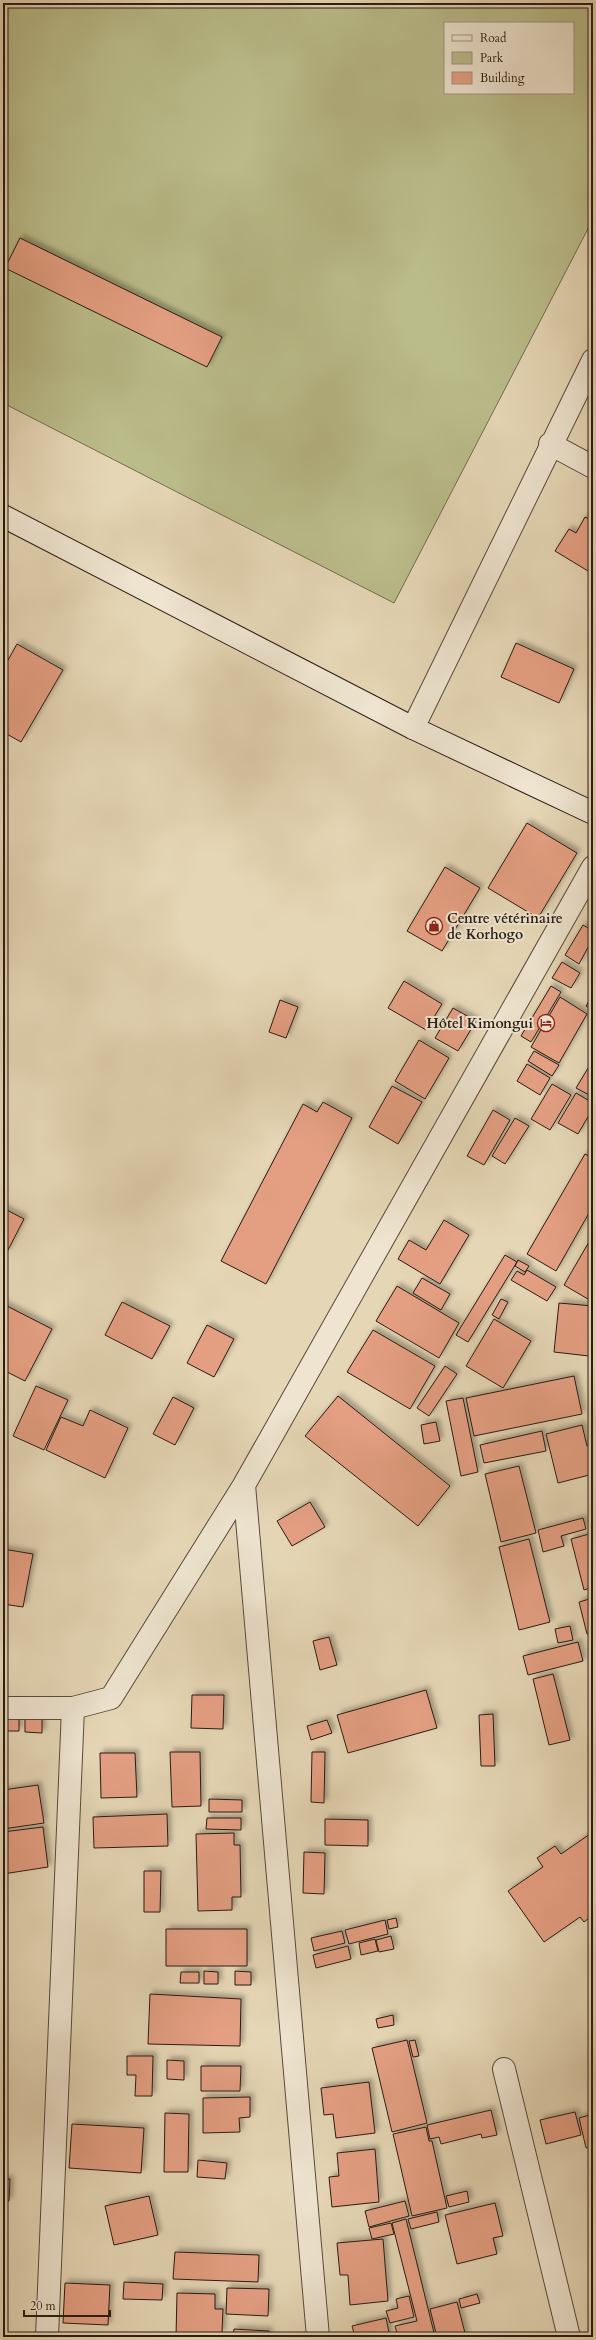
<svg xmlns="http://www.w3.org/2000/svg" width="596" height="2340" font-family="Cardo,serif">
  <defs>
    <filter id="shadow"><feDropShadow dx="3.5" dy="-3.5" stdDeviation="2" flood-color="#0004"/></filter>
  </defs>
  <rect width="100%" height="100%" fill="#e5d6b5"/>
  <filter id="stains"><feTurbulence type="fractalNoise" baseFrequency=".005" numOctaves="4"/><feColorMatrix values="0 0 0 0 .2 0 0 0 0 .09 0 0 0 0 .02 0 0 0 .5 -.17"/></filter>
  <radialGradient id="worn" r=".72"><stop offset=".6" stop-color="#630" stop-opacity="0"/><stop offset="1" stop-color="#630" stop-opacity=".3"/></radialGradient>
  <path fill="#babc8a" stroke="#726c4f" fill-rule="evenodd" d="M3,3H593V219L394,603L3,403ZM445,23H573V93H445Z"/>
  <path fill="#e49f82" stroke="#2a1b14" filter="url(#shadow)" d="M20,238L222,337L207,367L5,268Z
    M585,517L593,521V563L588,571L555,551L569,529L576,533Z
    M516,643L574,669L559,703L501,677Z
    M17,644L63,670L21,742L3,732V669Z
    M527,823L577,853L538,918L488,888Z
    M445,867L480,888L442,951L407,931Z
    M583,925L593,931V938L579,964L565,955Z
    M562,962L580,973L571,988L552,978Z
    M404,981L442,1004L426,1030L388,1008Z
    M551,986L561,992L531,1042L521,1036Z
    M593,994V1010L586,1006Z
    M560,997L587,1014L559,1063L531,1047Z
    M280,1000L298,1007L286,1038L269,1032Z
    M453,1008L476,1021L458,1051L435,1038Z
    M419,1040L449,1058L425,1099L395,1081Z
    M534,1051L559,1065L552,1076L528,1061Z
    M593,1060V1097L576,1088Z
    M527,1064L550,1078L540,1095L517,1081Z
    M552,1084L571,1095L550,1130L531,1119Z
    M392,1086L422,1102L398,1144L369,1127Z
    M576,1093L593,1103V1108L578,1134L558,1123Z
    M323,1102L352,1118L266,1284L221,1261L303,1104L317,1112Z
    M493,1110L510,1120L484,1165L467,1156Z
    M515,1118L529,1126L505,1164L492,1156Z
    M585,1154L593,1158V1206L556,1271L527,1254Z
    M3,1208L24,1219L7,1252L3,1250Z
    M444,1220L469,1235L440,1284L398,1259L409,1240L426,1250Z
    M593,1235V1302L564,1285Z
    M505,1255L517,1262L468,1342L456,1335Z
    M518,1260L529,1266L525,1272L515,1266Z
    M527,1270L556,1287L547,1301L511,1280L517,1271L524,1275Z
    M422,1278L450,1294L441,1310L413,1293Z
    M397,1286L459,1323L439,1358L376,1321Z
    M501,1299L508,1302L499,1319L492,1315Z
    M122,1302L170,1326L152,1359L105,1335Z
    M559,1303L593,1306L589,1356L554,1352Z
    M3,1304L52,1329L25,1381L3,1370Z
    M494,1319L531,1341L503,1388L466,1366Z
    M207,1325L234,1339L214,1377L187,1363Z
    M373,1330L435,1366L410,1409L347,1372Z
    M445,1366L457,1374L429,1416L417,1408Z
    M574,1376L582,1414L474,1436L466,1398Z
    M36,1386L68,1400L44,1450L13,1436Z
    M338,1396L450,1486L418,1526L305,1436Z
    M173,1397L194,1408L175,1445L153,1434Z
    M463,1398L478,1472L461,1476L446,1401Z
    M90,1410L128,1428L105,1478L46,1450L61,1417L83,1426Z
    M436,1422L440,1441L424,1444L421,1425Z
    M582,1425L587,1446L593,1444V1474L558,1483L546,1434Z
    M542,1431L546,1451L484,1463L480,1445Z
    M519,1466L536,1533L501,1542L485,1474Z
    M310,1502L325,1527L292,1546L277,1521Z
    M583,1518L586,1529L561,1536L564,1546L543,1552L538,1530Z
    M593,1533V1587L584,1590L571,1539Z
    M529,1539L550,1622L519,1630L499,1547Z
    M3,1549L33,1554L23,1607L3,1604Z
    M593,1598V1633L587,1634L579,1602Z
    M570,1626L573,1640L558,1643L555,1629Z
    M329,1637L337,1665L320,1670L313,1641Z
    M578,1642L583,1661L528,1675L523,1656Z
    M553,1674L570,1740L549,1745L533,1679Z
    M426,1690L437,1728L348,1753L337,1715Z
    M192,1695H224L223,1729L191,1728Z
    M493,1714L495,1766H481L479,1715Z
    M3,1716H19V1731H3Z
    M25,1718L42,1719V1733L25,1732Z
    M327,1720L332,1733L311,1740L307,1726Z
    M170,1752H200L201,1806L172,1807Z
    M312,1752H325L324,1803L311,1802Z
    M100,1753H135L137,1797L101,1798Z
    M38,1785L44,1823L3,1829V1790Z
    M209,1799L242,1800V1812H209Z
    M167,1814L168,1846L94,1848L93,1817Z
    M207,1818H241V1830L206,1829Z
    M325,1819L368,1820V1846L325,1845Z
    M43,1827L48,1867L3,1874V1832Z
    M593,1832V1915L584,1922L580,1917L544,1942L508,1891L543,1867L537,1858L555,1846L561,1854Z
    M234,1833V1845H240L241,1897H232V1910L198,1911L196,1834Z
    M304,1852L325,1853L324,1894L303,1893Z
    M144,1871H161L160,1912H144Z
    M396,1918L398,1927L389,1929L387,1920Z
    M385,1920L388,1934L349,1944L345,1930Z
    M166,1929H247V1966H166Z
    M342,1931L345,1943L314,1951L311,1938Z
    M391,1936L394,1949L379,1952L376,1940Z
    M375,1939L378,1951L361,1955L359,1943Z
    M348,1946L351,1959L316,1968L313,1955Z
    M204,1971L218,1972V1984H204Z
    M235,1971L251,1972V1985H235Z
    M181,1972H199V1983H180Z
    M150,1994L241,1999L240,2046L148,2044Z
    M393,2015L394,2025L378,2028L376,2019Z
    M407,2040L427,2123L392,2132L372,2048Z
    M415,2040L419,2056L413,2057L409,2041Z
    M127,2056H153L152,2096H135L136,2075H127Z
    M167,2060L184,2061V2080L167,2079Z
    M201,2066H241L240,2091H201Z
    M369,2082L375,2133L336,2138L333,2114L324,2115L321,2088Z
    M250,2097V2117L239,2118L240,2132L203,2133V2098Z
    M491,2110L497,2135L482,2138L481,2134L441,2144L439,2137L430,2139L427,2125Z
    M575,2112L581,2135L546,2144L540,2120Z
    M165,2113L189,2114L188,2172H164Z
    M593,2114V2147L586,2148L579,2118Z
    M72,2124L144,2128L141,2173L69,2168Z
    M426,2127L429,2141H432L447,2208L412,2216L393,2134Z
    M375,2149L379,2202L332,2207L329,2177L339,2176L337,2153Z
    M198,2160L227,2163L225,2179L197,2177Z
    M3,2179H10L9,2201H3Z
    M467,2191L469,2202L449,2207L446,2196Z
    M149,2196L158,2235L114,2245L105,2206Z
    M405,2201L409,2216L369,2227L365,2211Z
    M495,2203L503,2236L493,2238L497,2254L457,2264L445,2215Z
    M437,2212L439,2222L411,2229L408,2219Z
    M406,2219L435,2337H398L395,2326L417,2321L392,2223Z
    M391,2223L394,2234L372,2239L369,2228Z
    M383,2239L388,2301L350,2305L348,2275H340L337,2243Z
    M175,2252L259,2255L258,2282L173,2279Z
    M124,2282L163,2284L162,2300L123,2299Z
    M65,2283L110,2285L108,2325L63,2323Z
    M227,2288L269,2289L268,2316L226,2314Z
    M177,2293L215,2294V2309H223L222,2333H207V2337H176Z
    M477,2294L480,2303L461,2308L459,2299Z
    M409,2296L414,2317L390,2323L386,2311L398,2308L396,2299Z
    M457,2302L466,2337H437L430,2309Z
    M386,2318L390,2337H355L352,2326Z
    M234,2329L269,2331V2337H233Z"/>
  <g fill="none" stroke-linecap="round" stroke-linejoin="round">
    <g stroke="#594a3c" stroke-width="24">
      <path id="minor" d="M550,444L593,467
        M413,728L593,360
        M244,1485L318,2337
        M3,1708H73L111,1698L244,1485L593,867
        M504,2069L569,2337
        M47,2337L73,1708"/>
    </g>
    <g stroke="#2a1b14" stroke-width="24">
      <path id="secondary" d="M3,516L413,728L593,813"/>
    </g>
    <use href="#minor" stroke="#eee4cf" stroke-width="22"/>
    <use href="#secondary" stroke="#eee4cf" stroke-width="22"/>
  </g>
  <defs>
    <g id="shop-ring" transform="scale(0.9)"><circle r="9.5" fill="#eee4cf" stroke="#8f2418" stroke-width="1.5"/><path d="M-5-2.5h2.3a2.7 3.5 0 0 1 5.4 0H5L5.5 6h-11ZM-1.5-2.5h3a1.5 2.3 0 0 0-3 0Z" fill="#8f2418"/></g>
    <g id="hotel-ring" transform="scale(0.9)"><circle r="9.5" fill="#eee4cf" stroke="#8f2418" stroke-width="1.5"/><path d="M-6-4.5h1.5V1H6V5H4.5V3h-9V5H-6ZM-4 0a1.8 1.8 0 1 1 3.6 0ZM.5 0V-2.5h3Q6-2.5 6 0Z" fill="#8f2418"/></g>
  </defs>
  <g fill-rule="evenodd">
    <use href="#shop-ring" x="434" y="926"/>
    <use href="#hotel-ring" x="546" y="1023"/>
  </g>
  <g text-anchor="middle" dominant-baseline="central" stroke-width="4" stroke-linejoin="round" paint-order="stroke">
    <g font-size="14" font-weight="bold" fill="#2a1b14" stroke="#eee4cf" text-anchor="start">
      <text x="447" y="918">Centre vétérinaire<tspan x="447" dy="16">de Korhogo</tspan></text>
      <text x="533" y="1023" text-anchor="end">Hôtel Kimongui</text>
    </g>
  </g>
  <rect width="596" height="2340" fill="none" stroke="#e5d6b5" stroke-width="16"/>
  <rect x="4" y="4" width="588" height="2332" fill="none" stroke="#2a1b14" stroke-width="2"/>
  <rect x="8" y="8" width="580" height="2324" fill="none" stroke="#2a1b14"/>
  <rect x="444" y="22" width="130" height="72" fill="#eee4cf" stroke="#a09484"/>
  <rect x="452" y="35" width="20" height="6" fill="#eee4cf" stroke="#a09484"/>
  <text x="480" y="42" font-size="12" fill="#2a1b14">Road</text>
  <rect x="452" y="52" width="20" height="12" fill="#babc8a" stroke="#a09484"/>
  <text x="480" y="62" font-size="12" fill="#2a1b14">Park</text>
  <rect x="452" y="72" width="20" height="12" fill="#e49f82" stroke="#a09484"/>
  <text x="480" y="82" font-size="12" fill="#2a1b14">Building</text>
  <path d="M24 2310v6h86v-6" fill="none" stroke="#2a1b14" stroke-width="2"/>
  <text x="30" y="2310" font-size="12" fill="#2a1b14" stroke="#eee4cf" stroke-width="3" paint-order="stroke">20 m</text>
  <rect width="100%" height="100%" filter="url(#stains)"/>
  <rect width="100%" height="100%" fill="url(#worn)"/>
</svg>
